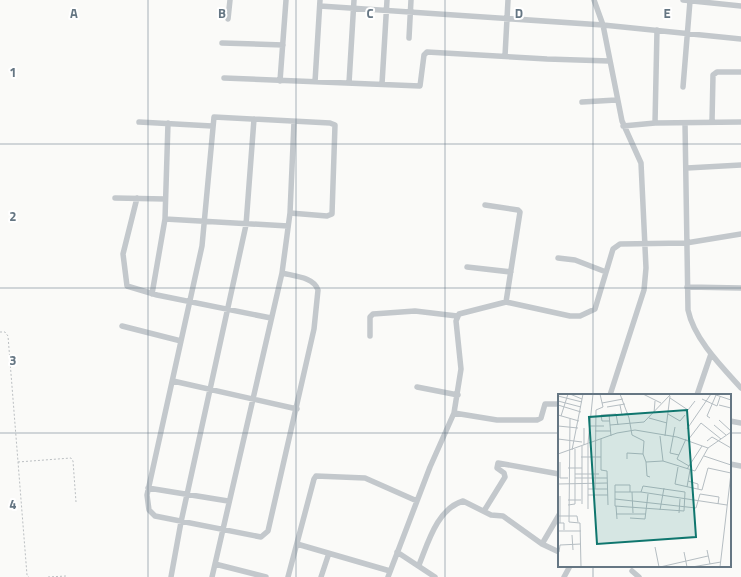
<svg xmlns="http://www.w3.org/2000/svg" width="741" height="577" font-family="'Titillium Web',sans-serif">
  <rect width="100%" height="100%" fill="#fafaf8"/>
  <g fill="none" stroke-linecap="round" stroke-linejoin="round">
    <path stroke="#bbbfc2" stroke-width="1" stroke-dasharray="2 2" stroke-linecap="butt" d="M0,332H5L8,336L27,575L29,577
      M18,462L71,458L73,461L76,502
      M48,577L66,576"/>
    <path stroke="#c3c8cc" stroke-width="5.5" d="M594,0L603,25L622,121L641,163L646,268L644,290L610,395
      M683,0L741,6
      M320,6L603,25L741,39
      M228,19L230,0
      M409,38L411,0
      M222,43L283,45
      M505,56L508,0
      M224,78L420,86L424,55L427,52L547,59L609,61
      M280,81L286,0
      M315,82L320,0
      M349,83L354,0
      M382,84L387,0
      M683,87L690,1
      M582,102L616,100
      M139,122L212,126
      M712,122L713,75L717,72H741
      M655,123L657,30
      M685,123L688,310C694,339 722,367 741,388
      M623,126L655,123L741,122
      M687,168L741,165
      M115,198L165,199
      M137,198L123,254L127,286L157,295L271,318
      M485,205L518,210L520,212L506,302
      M165,219L288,226
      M558,258L575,260L606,272
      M467,267L511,272
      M282,273C294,276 314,277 318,290L314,329L268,531L261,537L155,516L149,510L147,495L202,246L214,117L330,123L335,125L332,214L327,216L290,213
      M687,287L741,288
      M152,294L165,219L168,123
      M122,326L181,341
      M370,336V317L373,314L415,311L457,316
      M173,381L297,409
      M417,387L458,395
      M697,395L711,354
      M454,413L497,420H537L541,418L545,404H559
      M730,421L741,423
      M730,464L741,466
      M148,488L228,501
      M484,511L505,477L504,473L497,468L498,463L559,474
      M297,544L390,571
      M542,544L559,515
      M397,552L435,577
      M215,564L266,577
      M419,565C428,543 437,509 463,501L491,515L503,516L542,544L559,552
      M632,571L639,577
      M171,577L181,522L246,225L254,119
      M212,577L282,273L290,213L294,122
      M288,577L314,479L316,476L365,478L417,501
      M321,577L329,553
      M388,577L430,467L454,413L461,369L456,321L459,314L506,302L570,316H580L595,309L613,249L620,244L686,243L741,234
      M564,577L570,566"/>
  </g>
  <path fill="none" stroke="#657683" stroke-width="1" stroke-opacity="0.55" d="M148,0V577M296,0V577M445,0V577M593,0V395M0,144H741M0,288H741M0,433H559M730,433H741M593,566V577"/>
  <g transform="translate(558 394)">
    <rect width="173" height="173" fill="#fafaf8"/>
    <path fill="none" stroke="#b5bdc2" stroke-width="1" d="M12,0L24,5M62,0L71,24L74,41L86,47L85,60L88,68L105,67L137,77L150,54M85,0L103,9M155,0L173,6M0,2L24,8M112,4L130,16L137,7M144,5L159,12L162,3M0,7L23,13M44,9L65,5M0,11L23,18M62,11L64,21L70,19M161,11L173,14M49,13L67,10M96,19L97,7M51,20L53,42M110,20L122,27L127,21M0,21L21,27M3,22L10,0M91,24L109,29M152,24L149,22L158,1M12,25L11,128L22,129L23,173M161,26L173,37M52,27H44L43,21L58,20L60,31M52,31L86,28L113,0M156,31L168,41M0,32L20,34M31,32H46M117,33L112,59L121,61M26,34V51M129,35L153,0M37,37H53M102,42L105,67M107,42L112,2M0,45L24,48M43,45V76L49,77L50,111M128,45L119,65L131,72M130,46L143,29L163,45M149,47L154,43L173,54M30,49L35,0M30,50V115M24,52V110M14,56L25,0M0,60L59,39L77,36L119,43L150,54L173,38M146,62L173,71M23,63H43M69,65V59L85,60M2,68V84H10M88,68L89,82L92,83M120,73L117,90L144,96L150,74L173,79M10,74H24M129,75L144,52M17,80H41M17,84H49M130,87L140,90V95M0,90L49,89M129,93L132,76M30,95H50M37,95L38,16L45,13L42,0M57,98H83L169,111M72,98V91H57V112L126,117L127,98L85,92L83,98M74,98L75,119M30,101H50M2,102V129M57,105L138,114L142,100L161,103L160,110M10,106H23M10,111L17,110V55M58,112L59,125M102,116L106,94M121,119L122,105M58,120H88M0,122H19L20,128M72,124L87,125L90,100M0,129H6V136M0,137H23M14,141L15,156M97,153L101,173M149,156L152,170M1,158L2,151L23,150M126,158L129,173M102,173L150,162M134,173L163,168M162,173L173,79"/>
    <path fill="#0f766e" fill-opacity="0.15" stroke="#0f766e" stroke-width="2" d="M129,16L138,143L39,150L31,23Z"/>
    <rect width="173" height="173" fill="none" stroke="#657683" stroke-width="2"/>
  </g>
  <g font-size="13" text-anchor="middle" font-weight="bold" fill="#657683" stroke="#fff" stroke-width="4" stroke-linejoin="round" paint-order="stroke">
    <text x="74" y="18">A</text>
    <text x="222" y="18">B</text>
    <text x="370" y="18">C</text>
    <text x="519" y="18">D</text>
    <text x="667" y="18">E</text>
    <text x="13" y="77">1</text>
    <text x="13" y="221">2</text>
    <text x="13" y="365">3</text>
    <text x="13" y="509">4</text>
  </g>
</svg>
